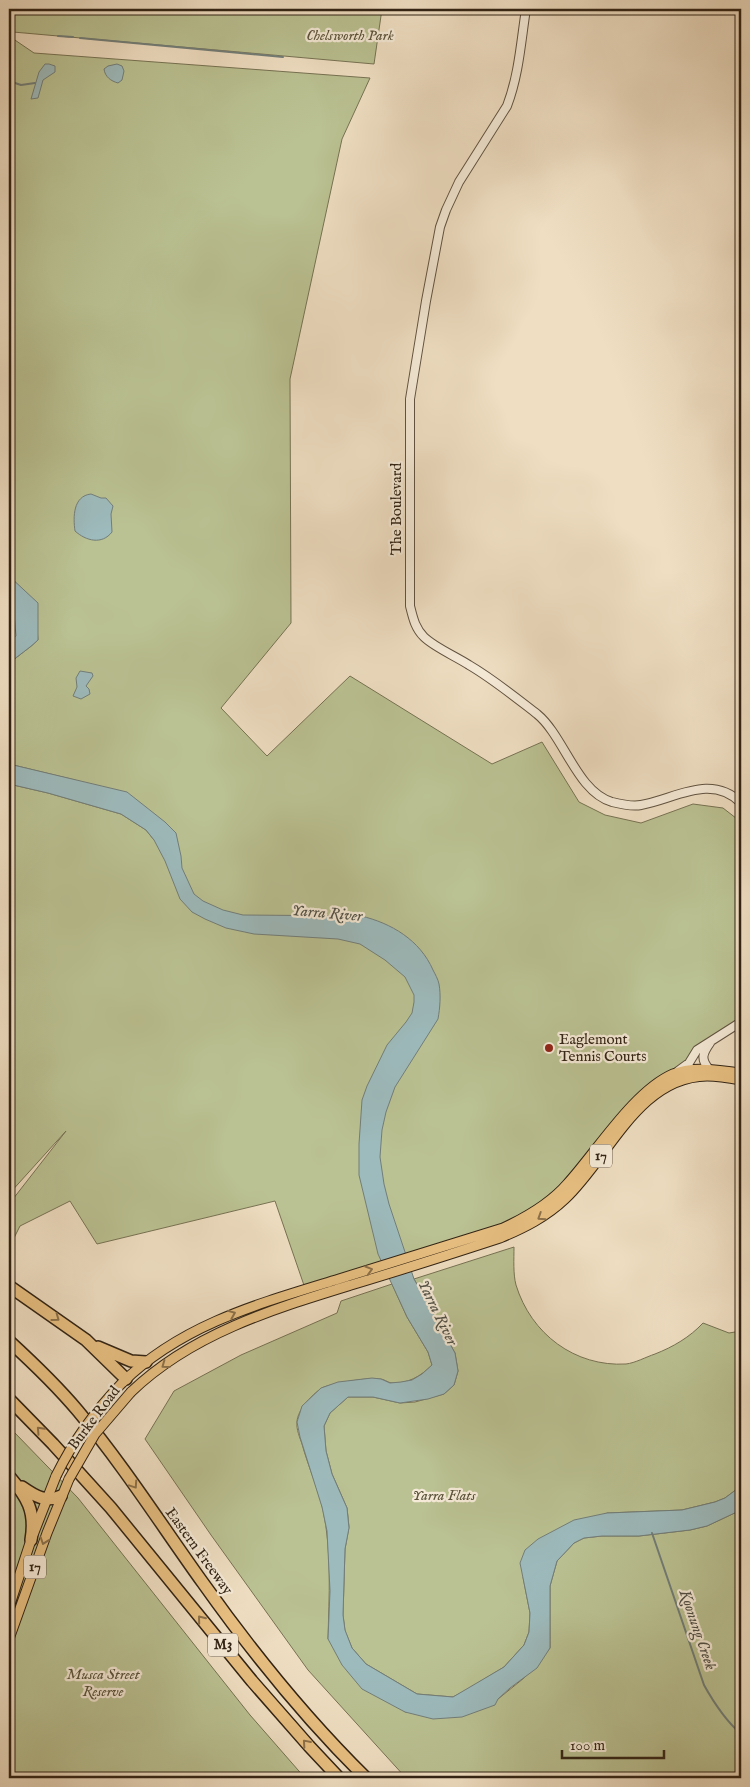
<svg xmlns="http://www.w3.org/2000/svg" width="750" height="1787" font-family="'IM FELL English',serif">
  <rect width="100%" height="100%" fill="#efdec2"/>
  <filter id="stains"><feTurbulence type="fractalNoise" baseFrequency=".004" numOctaves="4"/><feColorMatrix values="0 0 0 0 .2 0 0 0 0 .09 0 0 0 0 .02 0 0 0 .5 -.17"/></filter>
  <radialGradient id="worn" r=".72"><stop offset=".6" stop-color="#630" stop-opacity="0"/><stop offset="1" stop-color="#630" stop-opacity=".3"/></radialGradient>
  <path fill="#bac192" stroke="#767253" d="M9,9H382L374,64L13,32L9,29Z
    M9,36L34,53L370,78L342,139L290,379L291,623L221,708L267,756L350,676L492,764L542,742L579,802L605,815L641,823L693,804L723,808L741,822V1017L694,1049L679,1073L641,1095L559,1192L520,1220L481,1237L307,1294L275,1201L97,1244L70,1201L20,1226L9,1248V1202L13,1199L66,1131L9,1194V784L48,793L121,814L146,830L154,840L178,842L75,780L9,764V664C18,655 29,649 38,640L37,627L14,580L9,576Z
    M514,1247C514,1259 513,1274 516,1285C531,1334 575,1367 626,1364C635,1363 646,1357 655,1354C673,1347 690,1337 703,1323L729,1333L741,1331V1486L725,1498L715,1502L682,1510L607,1513L523,1577L530,1613L529,1632L524,1645L504,1667L468,1689L453,1697L417,1694L366,1664L352,1648L345,1631L343,1615L345,1549L349,1527L347,1508L332,1474L326,1451L324,1426L330,1413L348,1397H373L400,1403L415,1402L444,1394L454,1385L458,1371L455,1353L414,1279Z
    M392,1284L407,1317L428,1352L432,1365C421,1376 408,1384 391,1383C387,1382 384,1379 380,1379C369,1377 335,1383 324,1387C314,1392 297,1410 297,1422C296,1429 300,1438 302,1444C308,1466 318,1488 323,1510C332,1552 329,1596 328,1639L405,1712L498,1699L524,1678L550,1648V1586L557,1561L574,1543L584,1538L602,1536H639L690,1530L707,1526L741,1510V1778H406L308,1670L211,1535L145,1439L174,1391L241,1355L337,1313L341,1301Z
    M14,1432L78,1498L250,1715L305,1778H16L9,1771V1453Z"/>
  <path fill="#9dbabc" stroke="#727e79" d="M45,64H49L55,66V72L43,80L38,98L31,99L39,72Z
    M117,64L122,66L124,71L122,80L118,83C111,81 105,77 104,69L108,66Z
    M91,494L101,498H106L113,506L111,514L112,532C102,545 86,541 75,531C73,517 73,496 91,494Z
    M9,576L38,603V640C29,649 18,655 9,664V639L16,636L14,614L9,607Z
    M80,671L92,673L93,676L86,686L89,689L90,694L81,699L73,696L77,687L76,678Z
    M9,764L127,792L165,822L176,833L181,856L182,868L194,894L203,901L223,910L243,915L361,916C391,923 420,940 433,970C435,974 438,979 439,984C441,995 440,1008 438,1019L395,1087L386,1112L382,1130L380,1157L384,1184L389,1204L414,1279L455,1353L458,1371L454,1385L444,1394L428,1399L400,1403L373,1397H348L330,1413L324,1426L326,1451L332,1474L347,1508L349,1528L345,1549L343,1615L345,1630L352,1648L366,1664L417,1694L453,1697L504,1667L524,1645L529,1632L530,1613L520,1563L525,1550L538,1539L574,1520L607,1513L682,1510L715,1502L725,1498L741,1486V1510L707,1526L690,1530L639,1536H602L584,1538L574,1543L557,1561L550,1586V1648L537,1668L510,1688L498,1699L495,1705L462,1717L433,1719L405,1712L362,1689L342,1665L328,1639L330,1591L327,1531L322,1507L300,1437L297,1422L302,1406L321,1388L338,1382L372,1378L381,1379L390,1383L401,1382L412,1380L422,1374L432,1365L428,1352L407,1317L378,1254L359,1175V1144L362,1100L367,1086L387,1045L406,1022L412,1013L414,1002V995L405,977L385,960L360,944L338,939L254,934L226,928L205,919L192,912L180,899L165,861L154,840L146,830L121,814L48,793L9,784Z"/>
  <g fill="none" stroke-linecap="round" stroke-linejoin="round">
    <path stroke="#727e79" stroke-width="2" d="M58,36L73,37
      M80,38L283,57
      M9,81L21,85L35,83
      M652,1533L704,1685C714,1703 725,1720 741,1734"/>
    <g stroke="#605240" stroke-width="10">
      <path id="minor" d="M526,9C521,41 519,75 507,106L459,182L446,210L440,227L426,301L410,399V606C413,618 415,628 424,637C434,647 457,657 469,665C493,679 515,697 537,714C564,736 577,792 612,802C620,804 632,807 641,805C675,799 711,773 741,803
        M709,1069C700,1059 703,1053 710,1043
        M678,1071L689,1063L697,1050L741,1022"/>
    </g>
    <g stroke="#312314" stroke-width="11">
      <path id="major" d="M122,1383C182,1324 261,1303 339,1279C394,1262 448,1245 503,1228C527,1217 550,1204 568,1183C597,1151 634,1091 673,1074C694,1065 720,1071 741,1073
        M131,1392C191,1334 273,1309 351,1285C401,1270 451,1254 500,1238C524,1228 546,1217 565,1199C609,1158 638,1077 707,1076C718,1076 730,1078 741,1080
        M9,1607L31,1540L56,1476
        M9,1639L47,1533L69,1479"/>
    </g>
    <g stroke="#312314" stroke-width="14">
      <path id="highway" d="M9,1286L86,1340L126,1379
        M9,1341C33,1363 57,1386 78,1411C124,1466 162,1526 203,1583C252,1652 306,1719 366,1778
        M98,1347L131,1361L146,1362
        M9,1399L53,1444L111,1508L252,1681L309,1746L339,1778
        M9,1476C27,1497 36,1511 31,1540
        M22,1487C35,1496 46,1503 61,1496"/>
    </g>
    <use href="#minor" stroke="#f5ead7" stroke-width="8"/>
    <use href="#major" stroke="#e8bf81" stroke-width="9"/>
    <use href="#highway" stroke="#e8bf81" stroke-width="11"/>
    <g stroke="#312314" stroke-width="11" stroke-linecap="butt">
      <path id="major-bridge" d="M56,1476C73,1441 95,1411 122,1383
        M69,1479L95,1434L131,1392"/>
    </g>
    <use href="#major-bridge" stroke="#e8bf81" stroke-width="9"/>
  </g>
  <defs><path id="oneway-chevron" d="M-2-3.5L2.5 0L-2 3.5" fill="none" stroke-width="1.6" stroke-linecap="round" stroke-linejoin="round" transform="scale(1.25)"/></defs>
  <g stroke="#8c714a">
    <use href="#oneway-chevron" transform="translate(541 1217) rotate(147)"/>
    <use href="#oneway-chevron" transform="translate(369 1270) rotate(-17)"/>
    <use href="#oneway-chevron" transform="translate(232 1314) rotate(-22)"/>
    <use href="#oneway-chevron" transform="translate(56 1318) rotate(36)"/>
    <use href="#oneway-chevron" transform="translate(165 1365) rotate(144)"/>
    <use href="#oneway-chevron" transform="translate(40 1430) rotate(-133)"/>
    <use href="#oneway-chevron" transform="translate(134 1485) rotate(56)"/>
    <use href="#oneway-chevron" transform="translate(44 1541) rotate(109)"/>
    <use href="#oneway-chevron" transform="translate(201 1619) rotate(-129)"/>
    <use href="#oneway-chevron" transform="translate(306 1743) rotate(-131)"/>
  </g>
  <circle fill="#8f2418" stroke="#f5ead7" stroke-width="2" cx="549" cy="1048" r="5"/>
  <g text-anchor="middle" dominant-baseline="central" stroke-width="4.5" stroke-linejoin="round" paint-order="stroke">
    <g fill="#f5ead7" stroke="#6c5f4e" stroke-width="1">
      <rect x="590" y="1144.5" width="22" height="23" rx="4"/>
      <rect x="24" y="1555.5" width="22" height="23" rx="4"/>
      <rect x="208" y="1633.5" width="30" height="23" rx="4"/>
    </g>
    <g font-size="14" font-weight="bold" fill="#312314">
      <text x="601" y="1156">17</text>
      <text x="35" y="1567">17</text>
      <text x="223" y="1645">M3</text>
    </g>
    <g font-size="15" font-style="italic" fill="#5a523a" stroke="#f5ead7">
      <text x="350" y="35">Chelsworth Park</text>
      <text x="444" y="1495">Yarra Flats</text>
      <text x="103" y="1674">Musca Street<tspan x="103" dy="17">Reserve</tspan></text>
    </g>
    <g font-size="15" fill="#312314" stroke="#f5ead7">
      <text transform="translate(396 509) rotate(-90)">The Boulevard</text>
      <text transform="translate(94 1418) rotate(-53)">Burke Road</text>
      <text transform="translate(199 1551) rotate(54)">Eastern Freeway</text>
    </g>
    <g font-size="15" fill="#312314" stroke="#f5ead7" text-anchor="start">
      <text x="559" y="1039">Eaglemont<tspan x="559" dy="17">Tennis Courts</tspan></text>
    </g>
    <g font-size="16" font-style="italic" fill="#515046" stroke="#f5ead7">
      <text transform="translate(327 914) rotate(5)">Yarra River</text>
      <text transform="translate(437 1313) rotate(64)">Yarra River</text>
      <text transform="translate(697 1630) rotate(71)">Koonung Creek</text>
    </g>
  </g>
  <rect width="750" height="1787" fill="none" stroke="#efdec2" stroke-width="30"/>
  <rect x="10" y="10" width="730" height="1767" fill="none" stroke="#312314" stroke-width="2.5"/>
  <rect x="15" y="15" width="720" height="1757" fill="none" stroke="#312314"/>
  <path d="M562 1750v8h102v-8" fill="none" stroke="#312314" stroke-width="2.5"/>
  <text x="570" y="1750" font-size="15" fill="#312314" stroke="#f5ead7" stroke-width="4" paint-order="stroke">100 m</text>
  <rect width="100%" height="100%" filter="url(#stains)"/>
  <rect width="100%" height="100%" fill="url(#worn)"/>
</svg>
